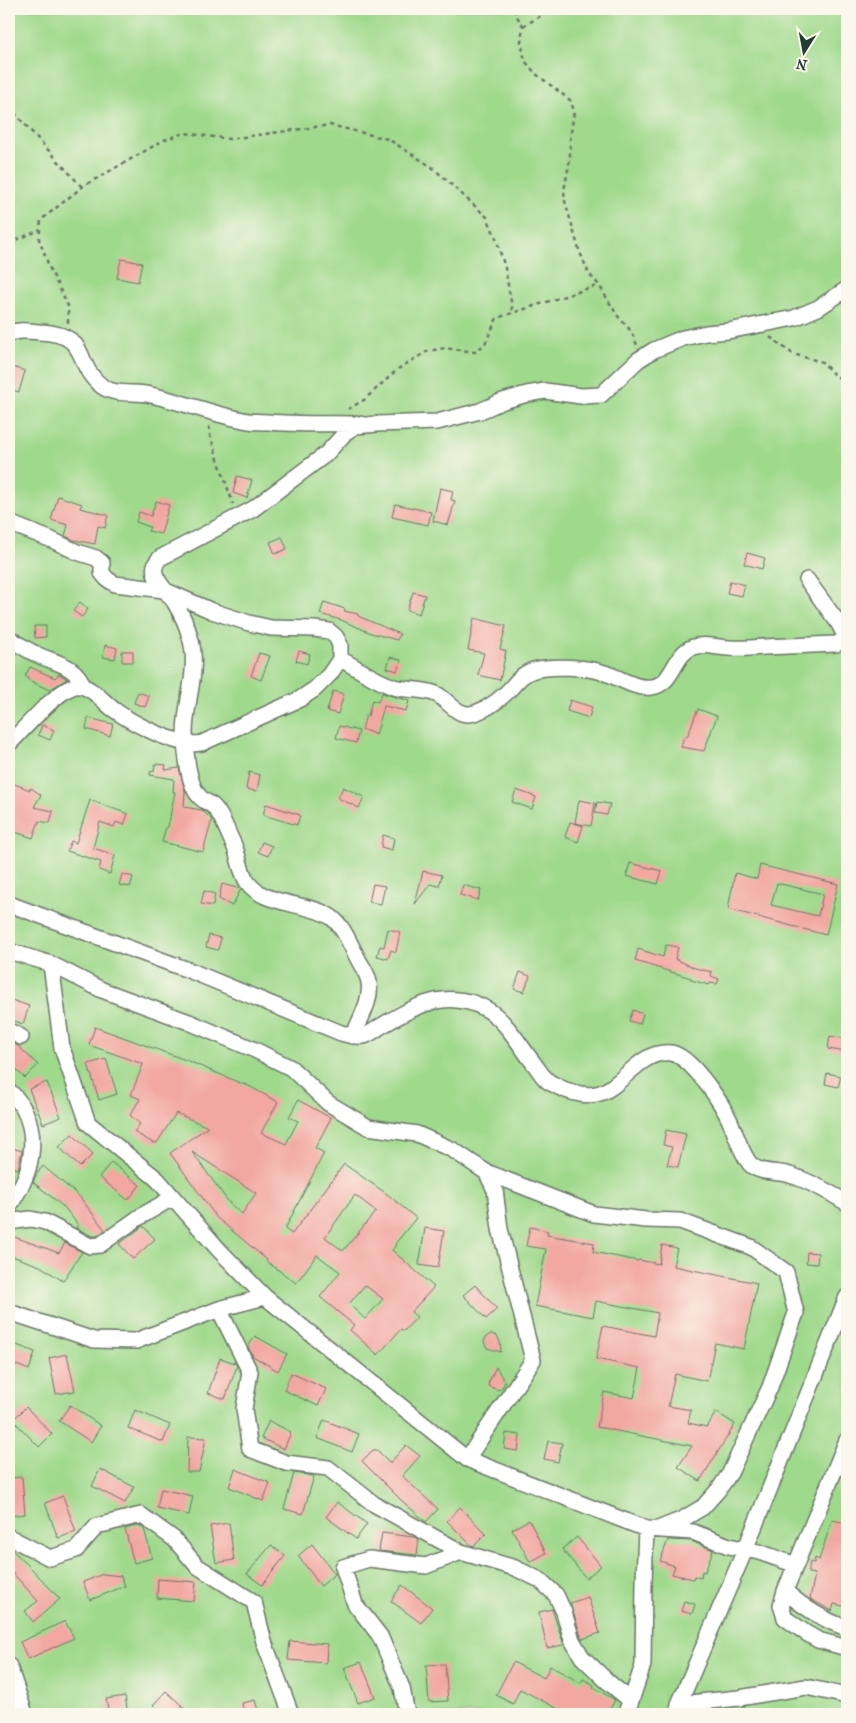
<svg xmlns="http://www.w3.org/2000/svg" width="856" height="1723" font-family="'IM FELL French Canon',serif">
  <rect width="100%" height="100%" fill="#fbf7ec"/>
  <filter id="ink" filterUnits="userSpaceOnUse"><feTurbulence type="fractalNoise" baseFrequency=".02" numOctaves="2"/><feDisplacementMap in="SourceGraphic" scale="10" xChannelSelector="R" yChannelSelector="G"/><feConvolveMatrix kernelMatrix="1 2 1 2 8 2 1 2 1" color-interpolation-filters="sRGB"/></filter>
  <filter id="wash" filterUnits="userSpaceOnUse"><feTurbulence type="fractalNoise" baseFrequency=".0096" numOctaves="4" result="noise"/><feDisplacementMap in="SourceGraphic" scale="20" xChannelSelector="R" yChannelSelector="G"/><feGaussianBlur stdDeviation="1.12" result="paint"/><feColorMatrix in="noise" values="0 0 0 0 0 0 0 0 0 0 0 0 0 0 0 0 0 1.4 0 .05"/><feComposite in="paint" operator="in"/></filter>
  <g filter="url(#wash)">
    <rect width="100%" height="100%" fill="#f5e1c7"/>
    <path fill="#9fd98b" stroke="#5f8b60" d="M9,9H847V1714H9Z"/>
    <g id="blocks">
      <path fill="#f2a7a1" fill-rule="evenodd" d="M121,259L142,263L138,282L117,278Z
        M9,366L25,371L19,392L9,389Z
        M237,476L252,480L247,498L233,493Z
        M440,488L453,491L451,500L455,501L448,525L433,521Z
        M58,496L82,504L80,508L108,515L105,528L98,526L95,544L74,540L65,536L68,525L51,520Z
        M156,501L169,505L161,534L148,531L150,527L136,522L139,512L151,516Z
        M395,504L431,512L428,525L392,517Z
        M282,537L287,549L275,554L270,542Z
        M747,553L765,558L762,569L744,564Z
        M730,581L745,585L742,596L727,593Z
        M413,592L425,595L419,614L407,610Z
        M80,602L88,609L82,617L73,611Z
        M324,602L345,609L344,611L358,614V616L400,634L397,640L371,633L341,620L320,614Z
        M474,618L506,626L500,649L506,651L500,680L478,675L484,653L468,650Z
        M34,626H46V637L35,638Z
        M105,645L117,648L115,659L103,657Z
        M122,651H133V662H122Z
        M299,651L310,654L307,664L296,661Z
        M259,653L270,656L261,680L251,676Z
        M390,657L401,660L397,671L387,668Z
        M30,667L55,678L59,674L67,679L49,690L27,679L28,678L25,676Z
        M333,691L344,694L338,714L327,711Z
        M138,692L149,696L145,707L134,703Z
        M382,693L409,701L406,711L384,706L376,735L362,729L366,715L368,716L372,700L378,702Z
        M570,700L592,707L589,718L567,711Z
        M698,709L717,716L704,751L681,747L684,736L687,737Z
        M88,718L113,724L110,736L86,729Z
        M42,725L54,730L50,740L38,735Z
        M339,726L359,731L356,743L336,738Z
        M155,764L166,765L165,770L179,768L185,791L184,807L202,810L212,820L203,852L162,842L166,827H168L175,792H173L174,779L150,775V772L154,771Z
        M249,772L260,775L257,791L246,789Z
        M12,783L30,790L31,788L41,795L34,807L53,811L50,823L39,821L33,838L9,830V791Z
        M343,787L364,797L359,808L338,798Z
        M516,790L536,797L532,809L512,802Z
        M90,800L128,814L124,825L116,822L114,827L100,822L93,848L115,855L110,874L99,870L101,862L67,851L71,841L76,843Z
        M579,800L595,803L591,826L575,823Z
        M597,802L610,804L607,815L595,813Z
        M266,804L300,815L297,825L263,815Z
        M570,822L583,826L578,842L565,837Z
        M383,835L394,838L392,850L381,847Z
        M262,842L272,846L268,856L258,852Z
        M630,863L662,871L658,884L626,876Z
        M760,865L838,884L826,935L728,909L735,873L757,879ZM777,883L823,894L818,916L771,905Z
        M423,871L442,875L439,886L430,884L415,904Z
        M122,874L133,877L130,887L119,885Z
        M222,884L241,889L232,906L219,899Z
        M373,884L385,886L381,904L369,902Z
        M463,885L481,890L478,900L460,895Z
        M204,891L215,894L213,906L201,904Z
        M388,929L400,932L396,952L391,950L388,959L377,956L380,946L384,947Z
        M209,935L221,938L218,950L206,947Z
        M666,945L678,947L675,959L695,968L712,972L711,976L719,979L717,984L710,983L709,985L691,980V978L635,961L638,949L663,957Z
        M520,972L530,976L524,992L514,989Z
        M9,999L29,1006L23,1024L9,1019Z
        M633,1010L643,1014L640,1024L629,1021Z
        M95,1027L186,1060L245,1085V1084L278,1102L261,1133L286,1144L298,1121L289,1117L298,1100L331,1118L315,1148L324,1153L285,1229L292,1234L344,1164L387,1194L416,1218L395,1244L396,1245L392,1250L434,1287L411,1312L417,1317L404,1331L401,1329L378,1355L350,1330L354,1325L320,1297L340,1272L317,1255L296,1283L266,1261L267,1260L217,1218L170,1153L208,1127L176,1113L157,1143H153L134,1132L140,1124L130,1115L140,1099L131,1095L143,1064L89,1045ZM192,1152L256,1193L242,1214L230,1204ZM355,1195L376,1211L343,1251L325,1237ZM365,1285L383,1299L365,1319L349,1304Z
        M830,1036L847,1039V1052L828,1049Z
        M9,1041L18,1046L38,1065L25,1078L9,1063Z
        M106,1059L117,1094L99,1100L88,1064Z
        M827,1073L841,1076L838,1087L825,1084Z
        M47,1082L61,1117L43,1124L29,1089Z
        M666,1130L686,1134L678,1167L667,1165L672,1147L663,1145Z
        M72,1134L93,1154L80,1167L59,1147Z
        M9,1147L22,1151L18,1169L9,1167Z
        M111,1162L140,1185L128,1200L99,1177Z
        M43,1166L79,1196L105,1230L97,1236H92L76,1228L78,1225L65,1208L33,1182L36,1175Z
        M143,1226L155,1239L133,1259L119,1244Z
        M530,1227L548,1231L547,1235L594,1243L593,1252L638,1261L639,1260L659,1264L662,1245L677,1248L673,1266L757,1283L744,1349L715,1343L707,1381L675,1374L668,1406L691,1410L688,1423L707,1427L716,1412L735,1424L700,1481L678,1467L692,1446L597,1427L604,1392L634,1398L640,1368L596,1359L603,1326L654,1336L658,1313L596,1301L593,1317L535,1306L546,1249L526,1246Z
        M425,1228L444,1231L438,1268L419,1265Z
        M9,1235L59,1253L65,1243L82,1252L63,1281L40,1266L9,1255Z
        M807,1252L818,1253L817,1264L806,1263Z
        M475,1285L497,1309L486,1319L463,1295Z
        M491,1334L497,1336L500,1342L501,1352L487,1348L484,1342L486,1337Z
        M255,1336L287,1354L278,1371L253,1356L248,1347Z
        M9,1342L35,1352L29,1370L9,1362Z
        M67,1354L75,1391L56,1394L49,1358Z
        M220,1358L235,1363L237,1366L225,1399L208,1393Z
        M496,1367L505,1382L502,1388L498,1390L488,1386L489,1381Z
        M291,1373L326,1389L318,1406L284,1390Z
        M70,1405L101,1426L91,1442L59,1421Z
        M26,1407L52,1434L39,1447L13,1420Z
        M135,1410L170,1425L163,1442L128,1428Z
        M324,1420L359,1434L352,1452L317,1438Z
        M269,1421L291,1432L284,1449L261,1438Z
        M506,1433L520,1435L518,1451L504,1449Z
        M188,1437L206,1438L199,1472H187Z
        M548,1441L562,1443L558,1462L544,1459Z
        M406,1445L420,1456L402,1476L438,1509L426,1522L401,1500L362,1461L373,1450H377L390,1463Z
        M100,1469L134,1487L125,1503L92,1486Z
        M235,1469L270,1483L263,1501L229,1487Z
        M294,1473L314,1476L303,1514L284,1509Z
        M22,1477L25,1514L9,1516V1478Z
        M161,1489L193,1496L189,1515L157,1508Z
        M63,1496L76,1532L58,1538L45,1503Z
        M337,1502L367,1524L356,1539L326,1517Z
        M460,1507L486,1534L474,1546L471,1545L447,1521Z
        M529,1520L546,1553L530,1562L512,1529Z
        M832,1520L847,1523V1607L834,1604L832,1611L810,1599L815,1574L808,1573L810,1562L814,1563L815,1558L819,1560Z
        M229,1523L234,1560L216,1563L210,1526Z
        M139,1525L144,1529L152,1558L134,1563L125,1529Z
        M382,1533L414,1537L419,1539L417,1555L379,1551Z
        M577,1537L601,1566L586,1578L562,1549Z
        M668,1540L691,1541L713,1550L705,1572L702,1571L701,1578L694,1576L693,1579L672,1574L675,1566L660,1561Z
        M312,1544L335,1574L321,1586L298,1556Z
        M271,1545L285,1556L262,1585L247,1574Z
        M9,1547L32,1569L60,1599L33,1622L25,1611L38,1601L9,1569Z
        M103,1574L121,1576L125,1586L90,1600L83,1582Z
        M158,1579L196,1582L194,1601L157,1598Z
        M402,1585L432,1608L421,1623L391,1601Z
        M588,1597L600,1633L582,1639L570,1603Z
        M684,1601L695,1604L692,1614L681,1611Z
        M552,1609L564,1645L547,1648L539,1612Z
        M65,1621L74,1638L28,1659L20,1642Z
        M290,1641L327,1644L326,1663L288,1660Z
        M361,1662L375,1697L358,1703L344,1668Z
        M513,1662L544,1678L550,1666L581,1683L583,1679L594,1685L593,1687L615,1700L607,1714H568L520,1689L513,1704L496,1695Z
        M445,1664L448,1701L429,1702L426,1665Z
        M166,1691L191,1714H163L153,1705Z
        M125,1696L128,1714H109L106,1699Z
        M255,1700L259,1714H244L242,1703Z"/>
    </g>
  </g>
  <g filter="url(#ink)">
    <use href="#blocks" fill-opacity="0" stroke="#6a7667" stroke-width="1"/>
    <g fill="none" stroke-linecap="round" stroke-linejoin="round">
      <g stroke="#6a7667" stroke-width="18">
        <path id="minor" d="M9,334C17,329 29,331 39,332C93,334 72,365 103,387C116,396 136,391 151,395C182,402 212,414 243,420C251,422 261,422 269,422C300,425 330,423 360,424
          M9,523L52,540L77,552L96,558L102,563V573L107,579L115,584L164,590L212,611L249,623L271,628L314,629L329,631L336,637L340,645V659L330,674L315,689L300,699L202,743C179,748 132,723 113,709C105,703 99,695 90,690C84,686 78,684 72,687C54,694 24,729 9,744
          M9,638C18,644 27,650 36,654C54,663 77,665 83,686
          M340,659C358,668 375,681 394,687C408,691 424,688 438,695C448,701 457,715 469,714C481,713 497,702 505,694C515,685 520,674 534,670C552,665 587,667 605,673C621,678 634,689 651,687C674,685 673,654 693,647C705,643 718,648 730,648C742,649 753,648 764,647C788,646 812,645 836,644L843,641L844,634L839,624L807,580
          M9,904L191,971L341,1033C348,1035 356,1037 363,1036C370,1035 377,1028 383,1025C405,1012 430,997 457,1000C500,1004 512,1036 535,1065C540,1072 545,1081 553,1084C565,1091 583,1097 596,1094C621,1090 639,1049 671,1053C690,1056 717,1097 726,1113C735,1129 739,1150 750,1164C759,1174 778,1171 790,1175C810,1181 829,1192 847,1203
          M9,951L51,964L102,990L189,1022L255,1050L291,1068L328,1103L368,1127L417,1134L453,1150L486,1172L594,1214L646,1220L680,1221L751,1247L786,1272L796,1313L770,1387L730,1473L719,1489L703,1507L683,1519L658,1529
          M51,964L62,1048L88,1123L157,1179L219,1250L265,1297L467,1459L646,1529L693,1532L729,1546L759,1552L796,1565
          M9,1031L21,1037
          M353,1036C360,1019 374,997 368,978C365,970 359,962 356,955C349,942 343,926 331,917C308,902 265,906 248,883C239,871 239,853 232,841C227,831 222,815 214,807C210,803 203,801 199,796C188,784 185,750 185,734C185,701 200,670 190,637C187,625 181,613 175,603C167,590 144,573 160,558L253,509L326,454L346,432L355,426L377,424L437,422L480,411L503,401L527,394L545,391L581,396L601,395L638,360L654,350L683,338L706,333L728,331L794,318L818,308L847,289
          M9,1091C32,1111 36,1140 28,1169C25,1182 16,1195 9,1207
          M9,1222L30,1219L45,1222L90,1246L100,1245L138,1218L172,1198
          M219,1309L250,1372L244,1409L250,1449L286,1463L328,1468L374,1504L461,1552L515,1568L540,1580L556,1595L564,1612L572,1640L582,1657L607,1681L631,1701
          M9,1312L94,1340L136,1341L219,1309L265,1297
          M847,1440L785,1591L781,1605L785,1618L806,1633L818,1640L847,1648
          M467,1459L533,1360L500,1229L495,1190L486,1172
          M9,1537L50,1558L76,1550L97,1526L141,1515L174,1539L197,1566L254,1602L264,1642L291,1714
          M785,1591C802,1606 825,1621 847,1628
          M9,1666L25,1714
          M679,1704L739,1698L806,1687L847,1696
          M407,1714L402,1688L380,1636L355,1604L343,1567L369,1559L426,1566L461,1552
          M625,1714L631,1701L643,1665L644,1581L646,1529
          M677,1714L679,1704L745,1550L847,1297"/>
      </g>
      <path stroke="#6a7667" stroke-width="2.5" stroke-dasharray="4 4" stroke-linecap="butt" d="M515,9L516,15L523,26L521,41L525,61L536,74L570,100L574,111L570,140V159L564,191L565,201L579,250L589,274L599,285L617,315L631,331L637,345
        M523,26L553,9
        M9,107L82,187
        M9,243L40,230
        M68,323V306L50,269L39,239L41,220L82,187L164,140L184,133L229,139L330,125L388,139L432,167L487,217L496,238L505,268L513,313
        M770,337L793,354L822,362L835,376L847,380
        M348,409L364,400L398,369L428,351L445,348L475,352L485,344L497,318L599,285
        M209,426L210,435L233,504"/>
      <use href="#minor" stroke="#fff" stroke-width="15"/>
    </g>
  </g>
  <rect width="856" height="1723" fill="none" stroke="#fbf7ec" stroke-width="30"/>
  <g transform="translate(804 52) rotate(191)" stroke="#fbf7ec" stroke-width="4" paint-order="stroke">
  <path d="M0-4L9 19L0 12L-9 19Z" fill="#1f3d34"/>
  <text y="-8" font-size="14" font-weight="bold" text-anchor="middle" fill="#1f3d34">N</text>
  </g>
</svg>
